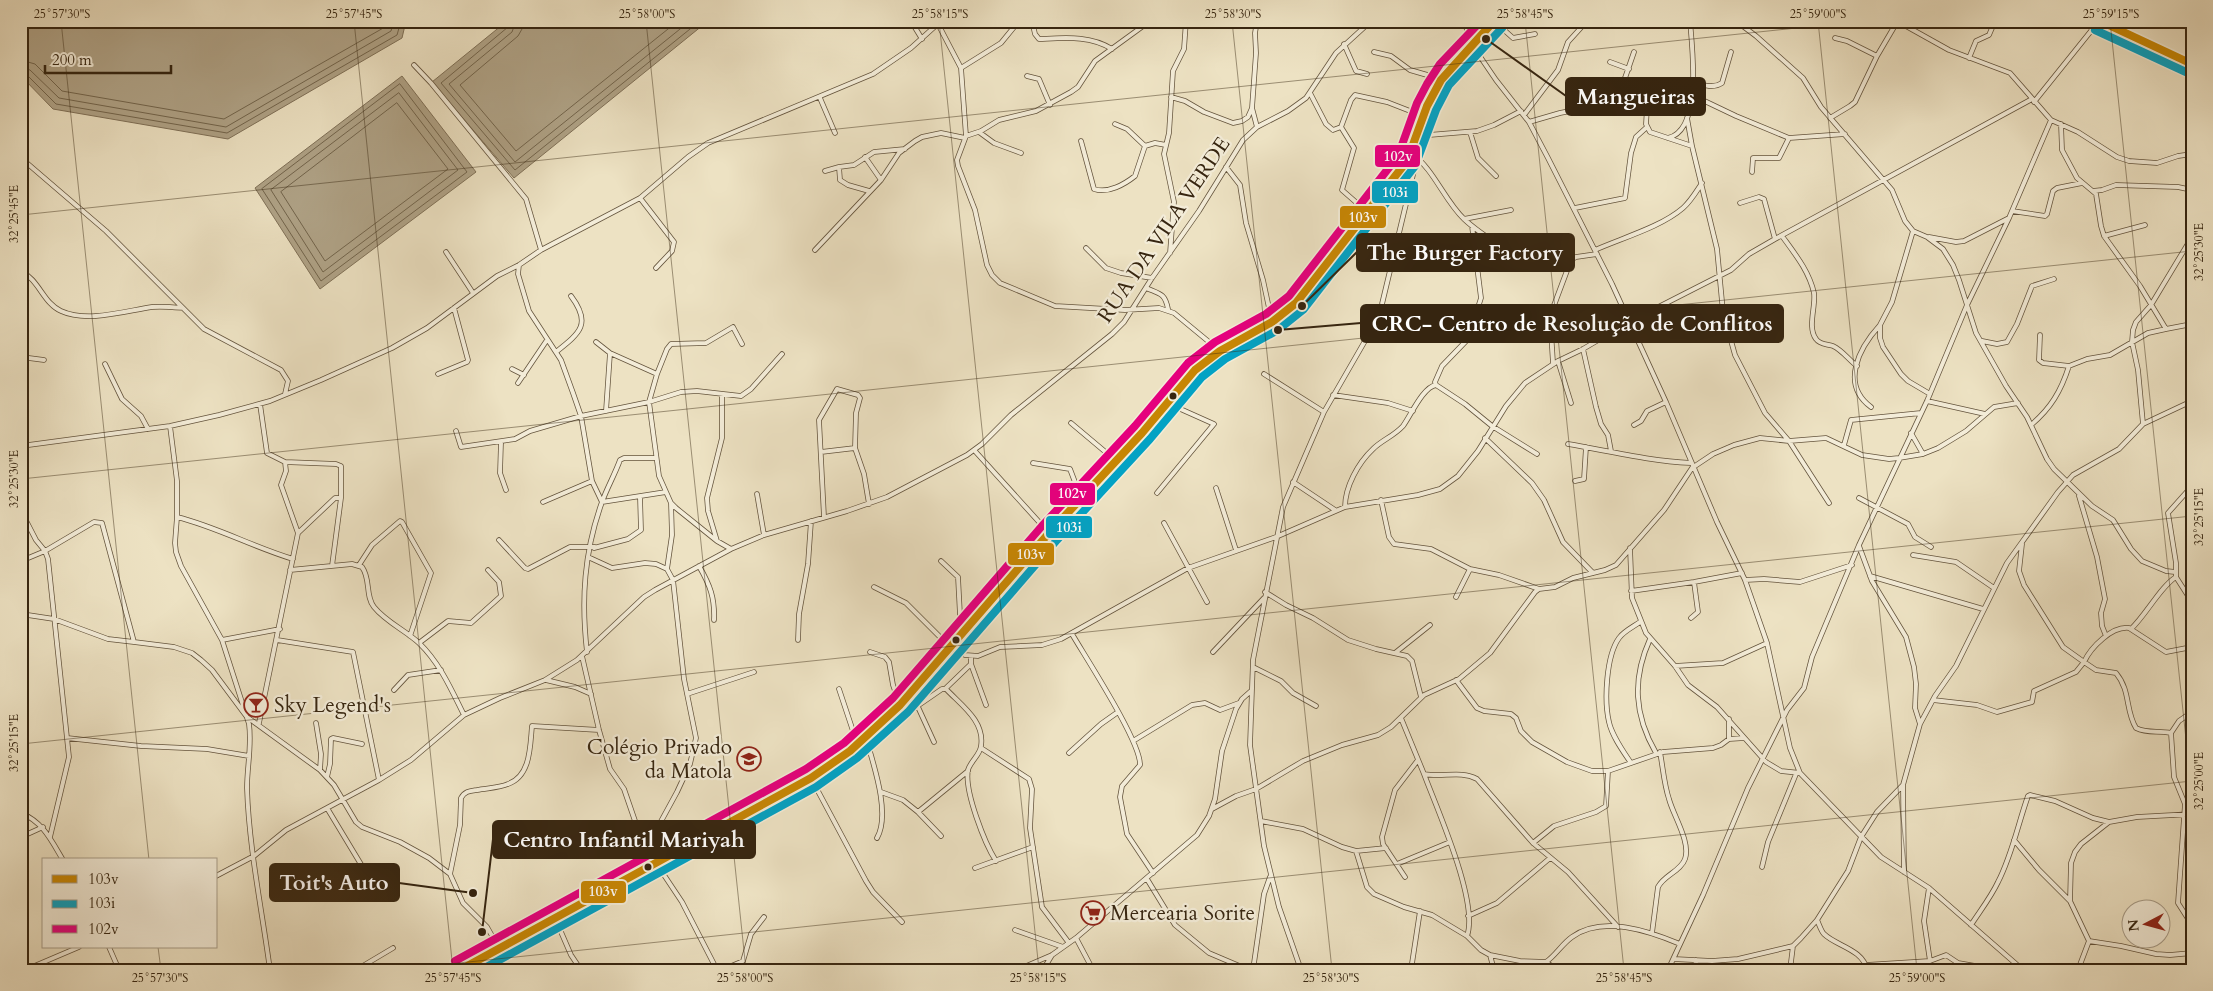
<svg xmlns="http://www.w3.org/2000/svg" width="2213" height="991" font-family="Cardo,serif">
  <rect width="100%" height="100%" fill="#ede2c3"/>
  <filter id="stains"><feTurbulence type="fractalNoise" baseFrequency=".004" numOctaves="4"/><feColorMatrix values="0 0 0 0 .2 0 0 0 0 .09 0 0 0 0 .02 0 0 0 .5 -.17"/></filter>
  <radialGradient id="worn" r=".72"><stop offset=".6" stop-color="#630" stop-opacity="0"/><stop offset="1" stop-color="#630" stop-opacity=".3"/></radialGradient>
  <path fill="#afa286" stroke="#7f7057" d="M21,21H406L402,38L228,139L53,109L21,76Z
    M507,21H708L514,178L432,82Z
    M402,76L476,172L320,289L255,188Z"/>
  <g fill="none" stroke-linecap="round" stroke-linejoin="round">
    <path stroke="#72644b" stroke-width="1" d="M510,21L508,27L441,83L515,170L700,21
      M516,21L512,32L449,84L515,162L690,21
      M523,21L522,29L518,36L460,85L516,151L678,21
      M21,60L35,64L62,91L224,119L385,27L386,21
      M21,67L30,70L59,98L226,127L391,31L394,21
      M21,73L27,75L56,104L227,133L397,35L401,21
      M400,84L467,172L321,281L262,189Z
      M399,93L458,170L323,272L271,190Z
      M397,103L448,169L325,261L281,192Z"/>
    <g stroke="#64543d" stroke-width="5.5">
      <path id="minor" d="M911,21L922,39
        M1032,21L1035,34L1039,39C1064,38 1090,35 1112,49
        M1463,21L1479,55L1496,80L1529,122L1548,158L1612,284L1666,402L1717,522L1745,580L1767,643L1790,748L1800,773L1881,857L1929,888L2023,970
        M1494,21L1513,38L1535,34
        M1736,21L1756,36L1803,78L1821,107L1892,190L1905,221L1913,231L1927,237L1943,249L1953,265L1959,280L1976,333L2006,386L2027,417L2047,459L2054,469L2092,506L2113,520L2131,549L2142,561L2166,571L2175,572
        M1897,21L1949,50L2010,73L2051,120L2078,132L2117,157L2129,161L2157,163L2178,156L2192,154
        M938,24L961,68L966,136L957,160L958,166L975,210L987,265L992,275L1000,283L1055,306L1125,310L1159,308L1174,313L1220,351
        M1748,30L1753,21
        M1835,38L1847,41L1877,56
        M1344,44L1356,71L1367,74
        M1374,52L1391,56L1410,70L1441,79
        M1969,58L1976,41L1989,35L1995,21
        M1610,62L1629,69
        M414,65L431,83L526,199L541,250
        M961,68L1001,43L1019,21
        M1027,76L1039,79L1050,105
        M1625,78L1648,92L1646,124L1650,132L1692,146L1717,249L1723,312L1735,355L1765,413L1789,441L1829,503
        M1694,82C1703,85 1713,89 1722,83L1731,52
        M1310,93L1326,124L1333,130L1341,127L1351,100L1355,95L1387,102L1423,116
        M1692,95L1736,116L1789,138L1845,134
        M1171,97L1185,101L1204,112L1233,123L1242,121L1248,117L1252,108
        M820,98L835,133
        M2034,102L2099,21
        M1524,115L1558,70L1568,42L1587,21
        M1687,118L1692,146
        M1830,118L1850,106L1855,102L1877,56L1897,22
        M1529,122L1560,113L1594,106L1602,102L1625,78L1634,52
        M1115,124L1127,129L1145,146
        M2061,124L2062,150L2077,178L2096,194L2101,226L2104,236L2140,286L2166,329L2192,324
        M1257,127L1252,108L1256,53L1255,33L1257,21
        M1341,127L1354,148L1342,190L1366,211
        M979,132L994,143L1021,153
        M1470,132L1478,158L1496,176
        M966,136L981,131L999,120L1036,111L1071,92L1078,87L1095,61L1150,21
        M1417,136L1477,131L1494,125L1521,111
        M1668,138C1703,130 1692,47 1690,21
        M1081,141L1094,189C1108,194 1125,184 1135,176L1145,146L1155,143L1166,145
        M1411,153C1434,169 1444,200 1464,219C1484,238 1509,250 1531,266
        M865,157L881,180
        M21,158L106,231L204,329L281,370L288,381L285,394
        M839,167L854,165L874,152L905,149
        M1226,167L1240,185L1246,223L1263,280L1272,322
        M825,171L839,167L840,180L848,185L869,191
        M1752,172L1753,158H1779L1789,138
        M2093,191L2102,190L2116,185L2178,187L2192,190
        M640,198L674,242L672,251L656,268
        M1740,203L1759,197L1764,199L1775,239
        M1575,208L1625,198L1631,153L1636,137L1647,127
        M2012,211L2045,216L2047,214L2053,191L2057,188L2082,183
        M1464,219L1511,210
        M1913,231L1892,302L1880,325V338L1883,347L1901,374L1908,381L1930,394
        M1782,236C1795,254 1809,271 1814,293C1816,307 1807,327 1816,339C1820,345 1828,344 1833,346C1842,350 1849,360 1857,366
        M2104,236L2145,225
        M1929,237L1956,242L1964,241L2009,218L2051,120
        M1086,248L1106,268L1121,273L1152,278
        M815,250L881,180L899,153L915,141L922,137L941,133L965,138
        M1595,250C1622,238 1661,227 1683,208C1691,201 1696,192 1702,183
        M446,252L473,293
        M1170,253L1174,202L1164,154L1169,133L1173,71L1184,49L1186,21
        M519,265L518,274L529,311L561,360L573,393L581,416L592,481L602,502
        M21,271C39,280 44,304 61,311C87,323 125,311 152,307C162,306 172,307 183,308
        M1146,288C1160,294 1165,293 1168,309
        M2040,335L2039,360L2043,363L2069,366L2087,359L2110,355L2148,333L2166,329
        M1982,341L1997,344L2007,342L2017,324L2032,286L2054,279
        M596,342L610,353L657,374
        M1583,349L1596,407L1601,424L1608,435L1611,451
        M556,352C580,333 592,324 571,296
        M21,357L44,360
        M1558,361L1571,403
        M1553,363L1550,316L1571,260L1576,257L1597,254
        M105,364L122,399L141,416L148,429
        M512,369L524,375
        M438,374L467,362L468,360L454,308
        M1264,374L1324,412
        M518,383L547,340
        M1436,385L1435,382L1442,366L1468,339L1481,298L1472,226
        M1436,385L1465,404L1492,426L1537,454
        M1333,395L1388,403L1413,411
        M1927,401L1985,414
        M260,404L267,453L285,462L286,471L281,485L298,533
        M1871,407C1840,384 1859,348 1880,325
        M606,411L610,353
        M1071,423L1115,460
        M2143,424L2138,370L2132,342L2133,330L2136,322L2151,305L2192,237
        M1634,425L1641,421L1647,411L1666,402
        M2031,425C2051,408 2061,391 2069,366
        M170,426L177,481V517L175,543L176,552L181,566L222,640L249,724C252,745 247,767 247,788C249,849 262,910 270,970
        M456,431L461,447L515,439L530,431L581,416L649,402L681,392L697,391L741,396L751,389L782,354
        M1911,433L1923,454
        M1485,438L1532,483L1544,500L1563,542L1593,573
        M501,442L500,473L506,490
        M1568,444C1609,451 1649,461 1691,463
        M1844,445L1851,420L1921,413
        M21,446L170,426L219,415L270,401L321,380L392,348L427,328L497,276L519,265L541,250L640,198L688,157L708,143L873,74L911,48L941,21
        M974,450L1049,533
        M821,452L855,448
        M285,462L336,464L341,466V498L332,566
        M1033,463L1070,469L1081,498
        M1575,481L1584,479L1586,447
        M1293,482L1335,510
        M2192,486L2168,513L2176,563V577L2192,602
        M1216,488L1236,550
        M1157,493L1214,424L1167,403
        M757,494L764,535
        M2079,496L2097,557L2105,599L2101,613L2102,626L2106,636
        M1859,498L1908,524L1915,537L1931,547
        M1381,500L1389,537L1394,544L1431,549L1470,569L1499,575L1539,589
        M543,502L592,481
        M602,502L666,492
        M1345,507C1345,487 1358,463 1373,449C1382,440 1394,436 1403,426C1411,415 1423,387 1436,385
        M21,511L36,540L45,551L48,559L69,757L50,837
        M177,517C217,527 253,547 293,559
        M824,517L819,420L837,389L858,395L860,398L856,413L855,448L864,474L869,504
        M1164,523L1207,602
        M499,540L525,568L528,569L570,547H595
        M717,541L708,511L707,498L722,438V394
        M1859,546L1872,581L1906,637L1914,667L1916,684L1915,708L1920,724
        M594,548L628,539L641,530L640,497
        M1630,548L1632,598L1646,633L1675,666L1688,685L1717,707L1766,762L1781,771L1800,773
        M731,549L717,541L676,508L671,503L659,476L649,402L657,374L667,349L671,344L706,343L733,327L742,344
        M1913,555L1956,562L1994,588
        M588,557L612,568L645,563L656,564L667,569L673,580L684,679L696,738L690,764L677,792L659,825L648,856
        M21,561L45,551L94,522L102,523L134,642L174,647L192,653L201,660L212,670L247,717L320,770L334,785L356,822L362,827L400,842L429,858L450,874L463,903L487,927L499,948
        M941,561L958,577L960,615L967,628
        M359,565L372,545L400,521L402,522L431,573L410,636
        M699,566C710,585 715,598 714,620
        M667,569L672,535L671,503
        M290,570L352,564L362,567C371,579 365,596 374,607C386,622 405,630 419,643C440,663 452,691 464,715
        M1870,576L1983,609
        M1745,580L1764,579L1800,582L1852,565
        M874,587L906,603L950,647L965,655L978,656L1000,647L1042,645L1061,639L1188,568L1276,537L1345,507L1418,495L1440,489L1458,476L1478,451L1506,406L1525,383L1558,361L1583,349L1629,322L1731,270L1749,254L1775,239L2032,99
        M1631,591L1694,582L1742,573
        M1265,592L1286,605L1313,618L1348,640L1376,649L1407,656L1412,661L1421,697
        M1456,597L1470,569
        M21,614L54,619L108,639L134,642
        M1691,618L1698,612L1694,582
        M2131,629C2146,615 2161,586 2176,577
        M1072,634C1086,658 1141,742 1140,765L1122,786L1120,797L1127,834L1153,873
        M1650,639C1632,679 1634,715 1656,753
        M222,640L280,629
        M277,640L353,652L379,780
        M798,640L799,614L808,564L811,521
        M419,643L448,621L471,623L501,596L499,582L488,570
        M587,652C581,600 584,552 602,502C607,488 615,474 620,460L624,458H656
        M870,652L885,657L889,662L893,685L900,705
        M1213,652L1264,598
        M1395,653L1430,625
        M582,656L599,730L610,769L624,789L645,850L656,863L682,902L717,970
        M971,657V664L986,705
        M1675,666L1723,663L1767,643
        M1253,667L1281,681L1293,693L1316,706
        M546,680L575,687L591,694
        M1456,680L1477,708L1484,711L1511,714L1516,718L1521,731L1532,742L1567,762L1592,771H1608L1663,752L1713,748L1721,745L1729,739L1744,738
        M839,689L853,731L862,741
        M945,689L971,664
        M394,690L408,675L441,670
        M687,694L754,672
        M1933,700L1977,705L1997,712L2032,702L2034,691L2076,672L2084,662L2063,647L2024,585L2019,571L2022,544
        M918,707L934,742
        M2192,712L2179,721L2171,733L2174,777L2185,804L2178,903L2192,925
        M1401,718L1424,774C1442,778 1460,770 1477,779L1533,843L1568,872L1618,927
        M259,723L298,533L335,498H341
        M316,723L321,754L320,770
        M877,727L897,720L942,689H946C961,705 985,721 981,746C980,755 970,762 968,770C964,791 985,844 996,861
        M2171,733C2158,730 2148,734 2136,728C2125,710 2131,691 2116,673L2096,670L2084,662C2091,647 2112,626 2129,628L2166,652L2192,647
        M67,738L141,746L207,749L249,756
        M866,738C873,763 891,814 877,838
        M1729,739V719
        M1133,741L1192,705L1205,703L1220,710L1239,703
        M981,748L1029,779L1032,789L1030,828L1042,907L1069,943
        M1069,753L1101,724L1118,712
        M1631,763C1623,751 1612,736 1609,722C1604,701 1606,656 1619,638C1624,631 1633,627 1640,622
        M1424,774C1437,809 1479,902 1467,936
        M327,777L330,764L331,739L333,738L362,744
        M811,778L866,881L873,892L902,922
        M1903,785L1904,872
        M881,792L903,800L918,812L968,771
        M327,808L365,871
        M1212,809L1236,796L1256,789L1303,761L1342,745L1378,735L1391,727L1424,695L1459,679L1490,653L1535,592L1539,589L1555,587L1573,578L1605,570L1616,565L1664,510L1692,468L1713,454L1734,445L1760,438L1789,441L1826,438L1862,455L1889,459L1899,458L1923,454L1938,448L1966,431L1994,407L2018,403
        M918,812L941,836
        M21,813C43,822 51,840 63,860
        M1261,821L1303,829L1342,847L1356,851L1386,848
        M21,837L43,827
        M2014,840L2039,870L2070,901
        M1533,843L1554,826L1596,812L1606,806L1608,771
        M1356,851L1367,887L1374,894L1404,907L1432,915L1467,936L1481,950L1490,955L1520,961L1546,962C1556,955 1562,944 1572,937C1603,915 1649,931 1680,944
        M1397,864L1450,842
        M1762,867L1768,842L1796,774
        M975,868L1033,847
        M450,874L460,825L461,798C465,791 470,791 477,790C487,788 499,788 508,784C531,776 530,746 532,726L599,730
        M216,876L254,856L286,830L379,780L411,760L464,715L500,698L545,680L577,660L644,597L655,590L731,549L764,535L847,511L887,497L967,455L982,444L1011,415L1112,334L1124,322L1152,278L1199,211L1243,140L1257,127L1288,111L1306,98L1336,53L1371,21
        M1405,877L1383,844L1382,837L1395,790L1418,760
        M1147,879L1175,925L1209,953L1249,970
        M1929,888L1924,921L1930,961
        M1468,916L1497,903L1550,858
        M555,918L571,955L581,970
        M1817,920C1819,924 1821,931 1824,934C1836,946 1863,949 1867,970
        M1971,925C1980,911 1991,897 1998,882C2012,855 2018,824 2028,796L2030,795L2055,801L2093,818L2109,822L2137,817L2192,814
        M1015,930L1063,947
        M1652,933L1658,887C1664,875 1681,871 1685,859C1691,842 1673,815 1669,799C1664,784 1663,768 1660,752
        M1076,938L1093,970
        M2089,941L2070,901L2071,863L2075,852L2081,844L2109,822
        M109,947L119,970
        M493,952L501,970
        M1490,955L1494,970
        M1674,959L1712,961L1738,959L1793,946L1801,938L1817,920L1848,871L1861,837L1877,812L1903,785L1920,724L1935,696L1956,666L2007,563L2058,492L2073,475L2119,449L2143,424L2192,401
        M1546,962L1557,970
        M1866,965L1930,961L1946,955L1958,963L1998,970
        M25,970L79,947
        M356,970L393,948
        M722,970L743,961L751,934L764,917
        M1017,970L1052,955L1076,938L1197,835L1209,816L1215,799L1222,751L1236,709L1242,699L1251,691
        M1043,970L1052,955
        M1253,970L1264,894L1270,877
        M1301,970L1279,907L1264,846L1250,745L1253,660L1283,507L1324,412L1369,334L1382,304L1417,158
        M1411,970L1420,911
        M1668,970L1703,895L1748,788L1787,710L1804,688L1812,657L1859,545L1927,401L1967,305L2009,218
        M1695,970L1696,960
        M1790,970L1793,946
        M2078,970L2089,941L2121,946L2156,954L2170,955L2192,953"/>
    </g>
    <g stroke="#362510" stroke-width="7">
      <path id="secondary" d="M460,970L811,778L850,751L900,705L1049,533L1100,476L1142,433L1195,370L1220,351L1272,322L1296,303L1407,161C1418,138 1422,111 1435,89C1450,63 1475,44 1494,21"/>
    </g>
    <g stroke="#362510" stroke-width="8">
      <path id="primary" d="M2099,21L2192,64"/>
    </g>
    <use href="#minor" stroke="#f3ecd8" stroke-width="4"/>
    <use href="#secondary" stroke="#f3ecd8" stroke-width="5"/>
    <use href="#primary" stroke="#ede2c3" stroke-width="5.5"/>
    <g stroke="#f3ecd8" stroke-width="11">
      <path id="bus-1" d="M2100,21L2192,64
        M460,970L811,778L850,751L900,705L1049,533L1142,433L1195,370L1220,351L1272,322L1296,303L1407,161L1427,106L1441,80L1494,21"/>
    </g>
    <g stroke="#f3ecd8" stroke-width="11">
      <path id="bus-2" d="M2095,30L2188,73
        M481,970L816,787L857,758L908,712L1057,540L1150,439L1202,377L1225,359L1278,330L1303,310L1415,166L1436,110L1449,85L1502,28"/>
    </g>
    <g stroke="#f3ecd8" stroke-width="11">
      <path id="bus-3" d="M455,961L806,769L844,743L893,698L1042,526L1135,426L1188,363L1215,342L1266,314L1289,296L1398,156L1417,103L1427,84L1440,64L1481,21"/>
    </g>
    <use href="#bus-1" stroke="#c78604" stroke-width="8"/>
    <use href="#bus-2" stroke="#03a2c4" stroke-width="8"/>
    <use href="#bus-3" stroke="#e5007d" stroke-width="8"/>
  </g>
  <path fill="none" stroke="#362510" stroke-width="1" stroke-opacity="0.45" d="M61,21L149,860M354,21L453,970M646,21L746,970M939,21L1039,970M1232,21L1332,970M1525,21L1624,970M1818,21L1917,970M2110,21L2192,796M21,215L1863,21M21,479L2192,251M21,744L2192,516M158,947L161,970M392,970L2192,781"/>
  <defs>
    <g id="bar-ring" transform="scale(1.25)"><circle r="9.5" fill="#f3ecd8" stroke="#8f2418" stroke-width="1.5"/><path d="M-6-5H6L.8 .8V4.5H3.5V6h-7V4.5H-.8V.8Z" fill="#8f2418"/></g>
    <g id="university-ring" transform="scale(1.25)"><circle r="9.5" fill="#f3ecd8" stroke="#8f2418" stroke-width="1.5"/><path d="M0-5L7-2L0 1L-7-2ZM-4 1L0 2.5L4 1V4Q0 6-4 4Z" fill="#8f2418"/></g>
    <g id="supermarket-ring" transform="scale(1.25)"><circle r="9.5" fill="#f3ecd8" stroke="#8f2418" stroke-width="1.5"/><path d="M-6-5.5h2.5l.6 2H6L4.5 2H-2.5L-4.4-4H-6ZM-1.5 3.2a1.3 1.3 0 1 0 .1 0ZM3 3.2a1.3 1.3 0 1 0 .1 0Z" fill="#8f2418"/></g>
  </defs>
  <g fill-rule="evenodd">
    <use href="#bar-ring" x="256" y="705"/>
    <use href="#university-ring" x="749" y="759"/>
    <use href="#supermarket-ring" x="1093" y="913"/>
  </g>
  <g fill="#362510" stroke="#f3ecd8" stroke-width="2">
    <circle cx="1173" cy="396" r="4.5"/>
    <circle cx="956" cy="640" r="4.5"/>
    <circle cx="648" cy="867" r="4.5"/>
  </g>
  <g text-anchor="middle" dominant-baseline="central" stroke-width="4.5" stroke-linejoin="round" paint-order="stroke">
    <g font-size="21" fill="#362510" stroke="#f3ecd8">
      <text transform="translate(1164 230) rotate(-56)">RUA DA VILA VERDE</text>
    </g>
    <g font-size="21" fill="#362510" stroke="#f3ecd8" text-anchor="start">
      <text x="274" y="705">Sky Legend's</text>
      <text x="732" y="747" text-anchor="end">Colégio Privado<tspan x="732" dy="24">da Matola</tspan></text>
      <text x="1110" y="913">Mercearia Sorite</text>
    </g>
  </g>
  <path fill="none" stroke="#362510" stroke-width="2" d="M1486 39L1566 96M1302 306L1357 252M1278 330L1361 323M482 932L493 839M473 893L399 883"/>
  <g fill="#362510" stroke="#f3ecd8" stroke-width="2">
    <circle cx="1486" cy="39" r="5"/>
    <circle cx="1302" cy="306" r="5"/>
    <circle cx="1278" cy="330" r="5"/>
    <circle cx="482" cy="932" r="5"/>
    <circle cx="473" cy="893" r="5"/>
  </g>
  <g fill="#362510" stroke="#362510" stroke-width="2">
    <rect x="1566" y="78" width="139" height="37" rx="5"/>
    <rect x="1357" y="234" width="217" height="37" rx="5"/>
    <rect x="1361" y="305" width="422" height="37" rx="5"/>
    <rect x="493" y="821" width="262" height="37" rx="5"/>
    <rect x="270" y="864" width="129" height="37" rx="5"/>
  </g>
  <g font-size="22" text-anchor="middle" font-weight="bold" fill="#fff">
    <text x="1636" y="104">Mangueiras</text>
    <text x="1465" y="260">The Burger Factory</text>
    <text x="1572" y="331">CRC- Centro de Resolução de Conflitos</text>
    <text x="624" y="847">Centro Infantil Mariyah</text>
    <text x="334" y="890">Toit's Auto</text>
  </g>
  <g stroke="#f3ecd8" stroke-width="2">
    <rect x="1374" y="144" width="47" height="24" rx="5" fill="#e5007d"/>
    <rect x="1371" y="180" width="48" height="24" rx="5" fill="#03a2c4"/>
    <rect x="1339" y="205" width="48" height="24" rx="5" fill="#c78604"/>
    <rect x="1049" y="482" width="47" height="24" rx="5" fill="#e5007d"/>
    <rect x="1045" y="515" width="48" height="24" rx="5" fill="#03a2c4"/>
    <rect x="1007" y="542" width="48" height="24" rx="5" fill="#c78604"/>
    <rect x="580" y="880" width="47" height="24" rx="5" fill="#c78604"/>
  </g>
  <g font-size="14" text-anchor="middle" font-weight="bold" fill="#fff">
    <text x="1398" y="161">102v</text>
    <text x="1395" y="197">103i</text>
    <text x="1363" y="222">103v</text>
    <text x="1072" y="498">102v</text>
    <text x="1069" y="532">103i</text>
    <text x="1031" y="559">103v</text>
    <text x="603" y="896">103v</text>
  </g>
  <rect width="2213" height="991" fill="none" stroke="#ede2c3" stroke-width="55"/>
  <rect x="42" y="858" width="175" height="90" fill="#f3ecd8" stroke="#a79c88"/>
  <rect x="52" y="875" width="25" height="8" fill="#c78604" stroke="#a79c88"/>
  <text x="88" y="884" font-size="15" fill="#362510">103v</text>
  <rect x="52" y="900" width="25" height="8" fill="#03a2c4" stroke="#a79c88"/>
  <text x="88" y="908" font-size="15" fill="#362510">103i</text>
  <rect x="52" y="925" width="25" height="8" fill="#e5007d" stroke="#a79c88"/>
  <text x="88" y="934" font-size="15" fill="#362510">102v</text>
  <g transform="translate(2146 924) rotate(264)"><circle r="24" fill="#f3ecd8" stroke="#a79c88"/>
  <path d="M0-4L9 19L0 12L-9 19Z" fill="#8f2418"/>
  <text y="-8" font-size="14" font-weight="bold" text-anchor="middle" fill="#362510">N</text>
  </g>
  <path d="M45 65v8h126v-8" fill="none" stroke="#362510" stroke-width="2.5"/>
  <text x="52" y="65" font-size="15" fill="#362510" stroke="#f3ecd8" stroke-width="4" paint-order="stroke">200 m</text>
  <rect x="28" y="28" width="2158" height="936" fill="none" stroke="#362510" stroke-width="2"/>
  <g font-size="12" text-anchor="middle" fill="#362510">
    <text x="62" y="18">25°57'30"S</text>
    <text x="354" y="18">25°57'45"S</text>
    <text x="647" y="18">25°58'00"S</text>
    <text x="940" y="18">25°58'15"S</text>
    <text x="1233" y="18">25°58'30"S</text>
    <text x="1525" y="18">25°58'45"S</text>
    <text x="1818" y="18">25°59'00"S</text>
    <text x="2111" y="18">25°59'15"S</text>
    <text transform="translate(14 214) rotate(-90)" y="4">32°25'45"E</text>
    <text transform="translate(2199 252) rotate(-90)" y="4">32°25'30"E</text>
    <text transform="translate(14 479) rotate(-90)" y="4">32°25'30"E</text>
    <text transform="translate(2199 517) rotate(-90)" y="4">32°25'15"E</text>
    <text transform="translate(14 743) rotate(-90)" y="4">32°25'15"E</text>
    <text transform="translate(2199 781) rotate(-90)" y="4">32°25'00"E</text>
    <text x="160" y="982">25°57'30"S</text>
    <text x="453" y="982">25°57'45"S</text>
    <text x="745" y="982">25°58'00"S</text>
    <text x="1038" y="982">25°58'15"S</text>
    <text x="1331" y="982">25°58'30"S</text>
    <text x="1624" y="982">25°58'45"S</text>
    <text x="1917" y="982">25°59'00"S</text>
  </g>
  <rect width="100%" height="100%" filter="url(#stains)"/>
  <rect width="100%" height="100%" fill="url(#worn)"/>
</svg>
